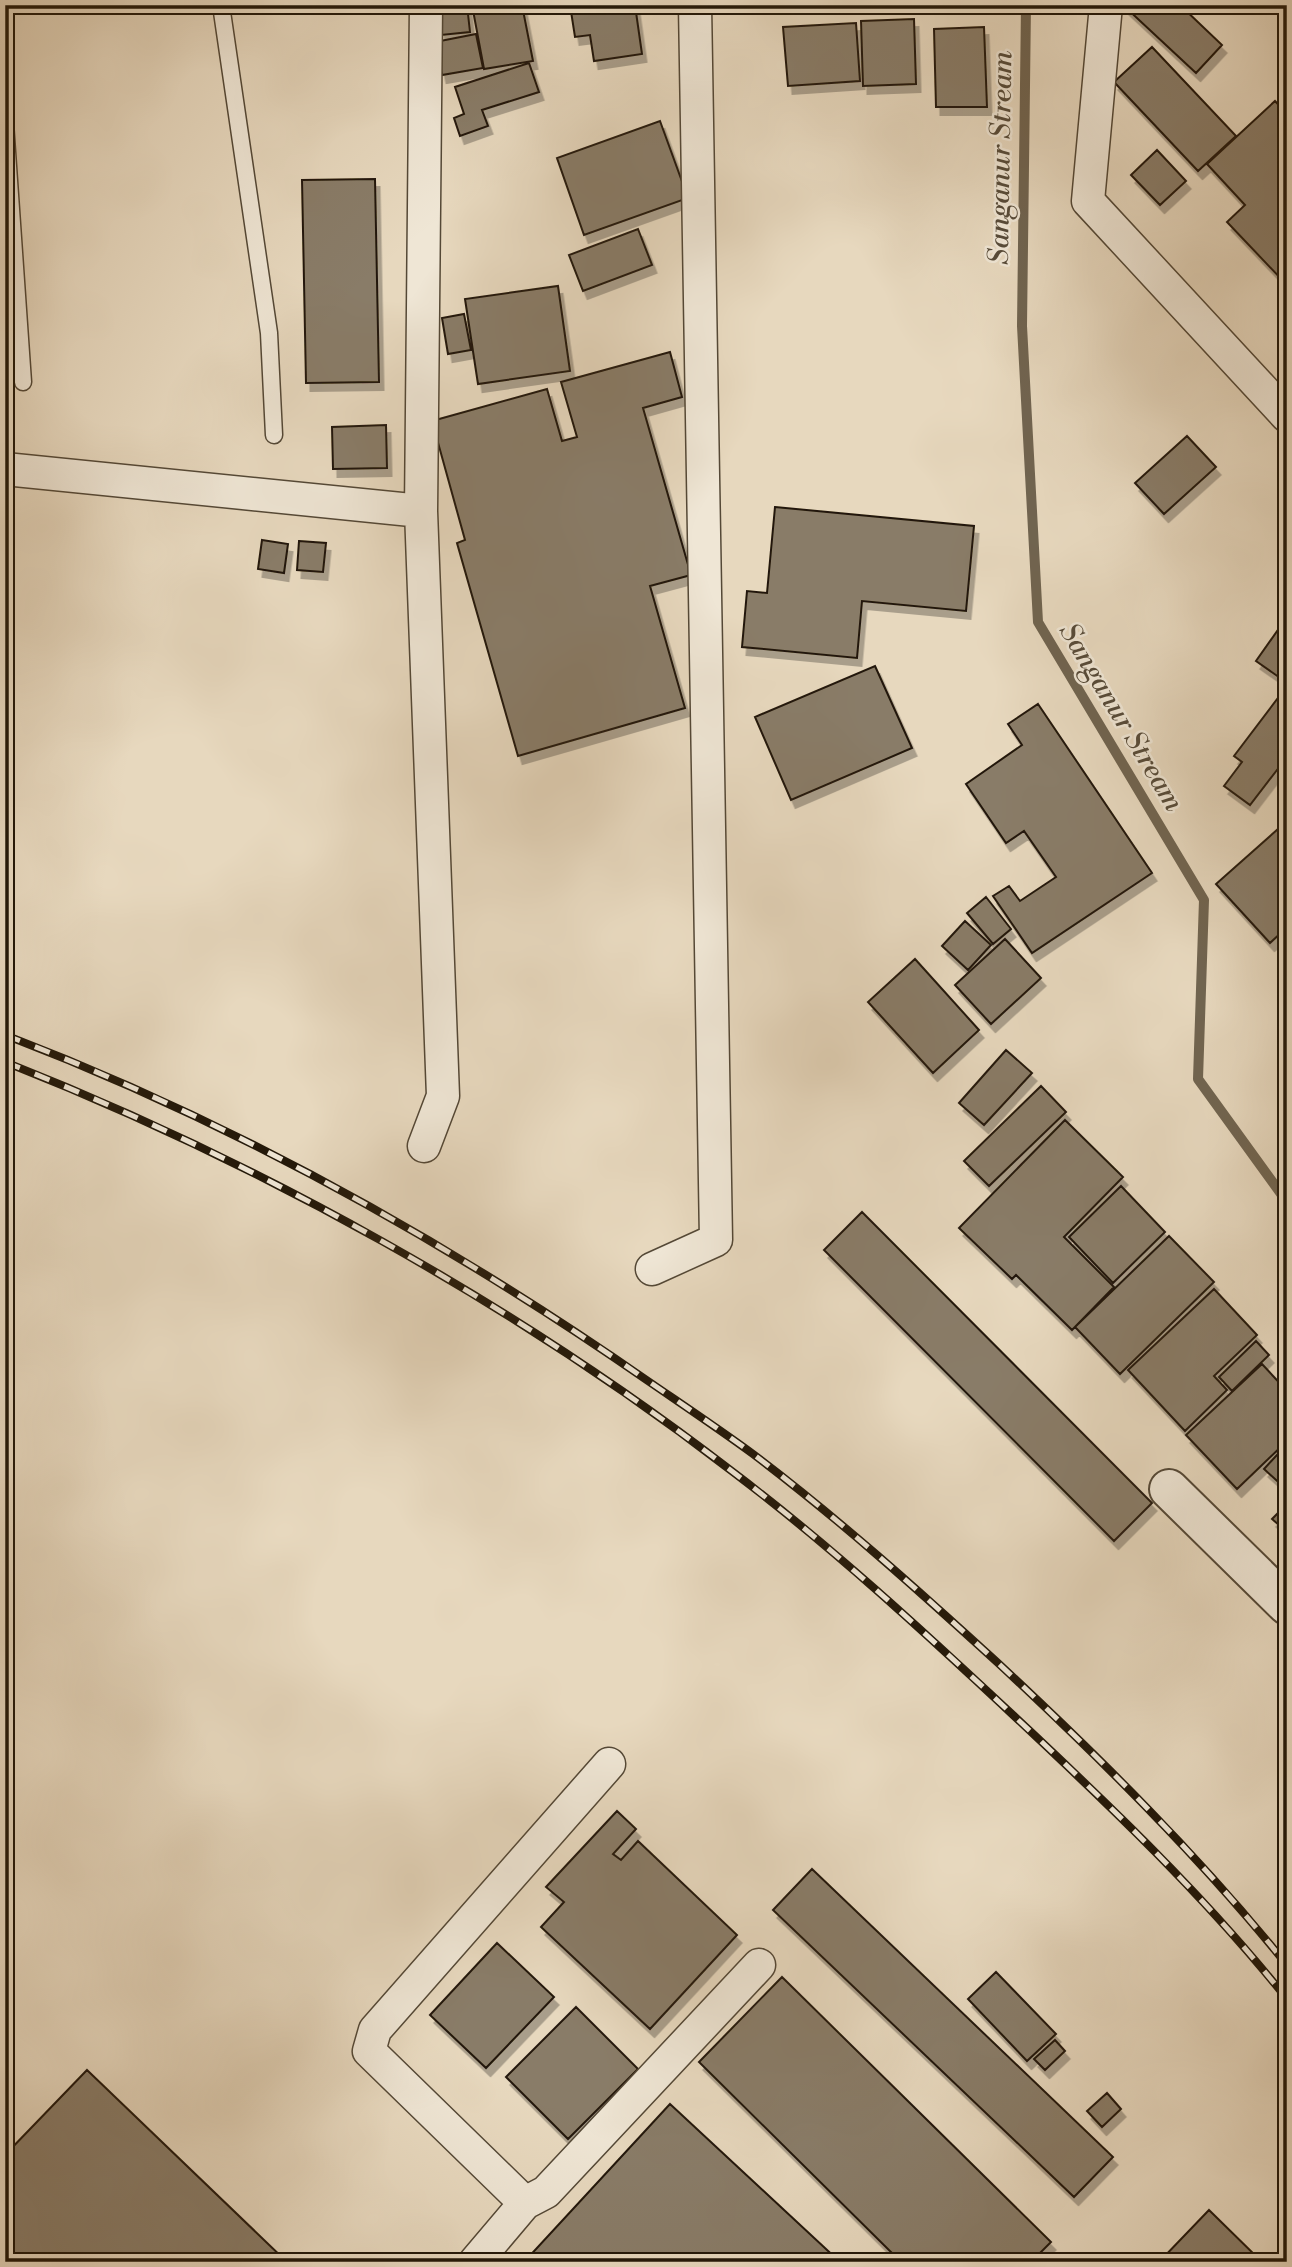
<svg xmlns="http://www.w3.org/2000/svg" width="1292" height="2267" font-family="'Libre Bodoni',serif">
  <defs>
    <filter id="shadow"><feDropShadow dx="4.5" dy="8" stdDeviation="0" flood-color="#0004"/></filter>
  </defs>
  <rect width="100%" height="100%" fill="#e7d8be"/>
  <filter id="stains"><feTurbulence type="fractalNoise" baseFrequency=".00286" numOctaves="4"/><feColorMatrix values="0 0 0 0 .2 0 0 0 0 .09 0 0 0 0 .02 0 0 0 .5 -.17"/></filter>
  <radialGradient id="worn" r=".72"><stop offset=".6" stop-color="#630" stop-opacity="0"/><stop offset="1" stop-color="#630" stop-opacity=".3"/></radialGradient>
  <g fill="none" stroke-linecap="round" stroke-linejoin="round">
    <path stroke="#706450" stroke-width="10" d="M1026,5L1022,326L1038,622L1204,900L1198,1079L1287,1202"/>
  </g>
  <path fill="#897c67" stroke="#231809" stroke-width="2" filter="url(#shadow)" d="M437,5H467L470,32L441,35Z
    M472,5H522L533,61L484,69Z
    M570,5H635L642,54L594,61L590,35L575,37Z
    M1180,5L1222,45L1196,73L1124,6Z
    M914,19L916,84L863,86L861,21Z
    M856,23L860,81L788,86L783,27Z
    M984,27L987,107H936L934,29Z
    M476,34L483,68L442,75L435,42Z
    M1152,47L1236,136L1198,171L1114,82Z
    M529,63L539,92L482,110L488,126L460,136L454,118L464,114L455,87Z
    M1275,101L1287,114L1285,283L1227,222L1245,205L1207,164Z
    M660,121L688,198L584,235L557,158Z
    M1157,150L1186,181L1160,205L1131,175Z
    M375,179L379,382L306,383L302,180Z
    M638,229L652,265L583,291L569,255Z
    M558,286L570,371L478,384L465,299Z
    M464,314L471,350L448,354L442,318Z
    M670,352L682,397L643,408L691,575L650,586L685,708L518,756L457,543L465,540L432,421L547,389L562,441L577,437L561,382Z
    M386,425L387,468L333,469L332,427Z
    M1187,436L1216,467L1164,514L1135,483Z
    M775,507L974,526L966,611L862,601L857,658L742,647L747,591L767,593Z
    M262,540L288,544L284,573L258,569Z
    M299,541L326,543L323,572L297,570Z
    M1287,617V675L1283,680L1256,661Z
    M875,666L912,748L791,800L755,717Z
    M1287,686V757L1250,805L1224,786L1242,762L1234,756Z
    M1038,704L1152,873L1032,953L993,896L1009,886L1020,901L1056,877L1024,831L1006,843L966,784L1022,745L1008,724Z
    M1287,821V935L1283,931L1270,943L1216,884Z
    M986,897L1011,929L993,944L967,913Z
    M965,921L991,945L968,970L942,946Z
    M1005,939L1041,978L991,1024L955,985Z
    M915,959L979,1030L933,1073L868,1002Z
    M1006,1050L1032,1073L984,1125L959,1103Z
    M1041,1086L1066,1112L989,1186L964,1161Z
    M1065,1120L1123,1177L1064,1237L1114,1287L1072,1330L1016,1275L1012,1279L959,1228Z
    M1121,1186L1165,1232L1113,1283L1069,1237Z
    M862,1212L1152,1503L1114,1541L824,1250Z
    M1169,1236L1214,1282L1120,1374L1075,1327Z
    M1214,1289L1257,1335L1214,1376L1227,1390L1185,1431L1128,1370Z
    M1256,1341L1269,1355L1232,1391L1219,1377Z
    M1262,1364L1287,1391V1441L1237,1489L1186,1435Z
    M1287,1444V1490L1264,1469Z
    M1287,1504V1532L1272,1519Z
    M617,1811L636,1829L613,1854L621,1860L638,1841L737,1935L650,2029L541,1927L564,1902L546,1887Z
    M812,1869L1113,2157L1074,2197L773,1910Z
    M497,1943L554,1997L486,2068L430,2015Z
    M996,1972L1056,2034L1027,2061L968,1999Z
    M782,1977L1051,2242L1031,2262H901L699,2062Z
    M576,2007L638,2069L568,2139L506,2077Z
    M1055,2040L1065,2051L1045,2070L1034,2059Z
    M87,2070L287,2262H5V2155Z
    M1107,2093L1121,2109L1102,2127L1087,2111Z
    M670,2104L840,2262H524Z
    M1209,2210L1262,2262H1159Z"/>
  <g fill="none" stroke-linecap="round" stroke-linejoin="round">
    <g stroke="#544836" stroke-width="19">
      <path id="service" d="M221,5L269,333L274,435
        M5,123L23,382"/>
    </g>
    <g stroke="#544836" stroke-width="35">
      <path id="minor" d="M1106,5L1088,201L1287,416
        M5,469L421,511
        M424,1146L443,1096L421,511L426,5
        M652,1269L716,1240L695,5
        M525,2203L369,2051L375,2030L609,1764
        M475,2262L525,2203L546,2192L759,1965"/>
    </g>
    <g stroke="#544836" stroke-width="42">
      <path id="tertiary" d="M1169,1489L1287,1605"/>
    </g>
    <use href="#service" stroke="#efe6d5" stroke-width="16"/>
    <use href="#minor" stroke="#efe6d5" stroke-width="32"/>
    <use href="#tertiary" stroke="#efe6d5" stroke-width="38"/>
    <g stroke="#231809" stroke-width="8">
      <path id="rail" d="M5,1035C233,1122 448,1242 648,1381C683,1405 719,1429 753,1454C839,1519 919,1591 998,1663C1100,1758 1199,1856 1287,1965
        M5,1062C261,1163 515,1304 733,1472C832,1547 922,1630 1013,1715C1108,1804 1205,1896 1287,1999"/>
    </g>
    <use href="#rail" stroke="#efe6d5" stroke-width="5" stroke-dasharray="16" stroke-linecap="butt"/>
  </g>
  <g text-anchor="middle" dominant-baseline="central" stroke-width="5" stroke-linejoin="round" paint-order="stroke">
    <g font-size="28" font-style="italic" fill="#574b39" stroke="#efe6d5">
      <text transform="translate(1001 158) rotate(-89)">Sanganur Stream</text>
      <text transform="translate(1121 717) rotate(59)">Sanganur Stream</text>
    </g>
  </g>
  <rect width="1292" height="2267" fill="none" stroke="#e7d8be" stroke-width="28"/>
  <rect x="7" y="7" width="1278" height="2253" fill="none" stroke="#231809" stroke-width="3.5"/>
  <rect x="14" y="14" width="1264" height="2239" fill="none" stroke="#231809" stroke-width="2"/>
  <rect width="100%" height="100%" filter="url(#stains)"/>
  <rect width="100%" height="100%" fill="url(#worn)"/>
</svg>
